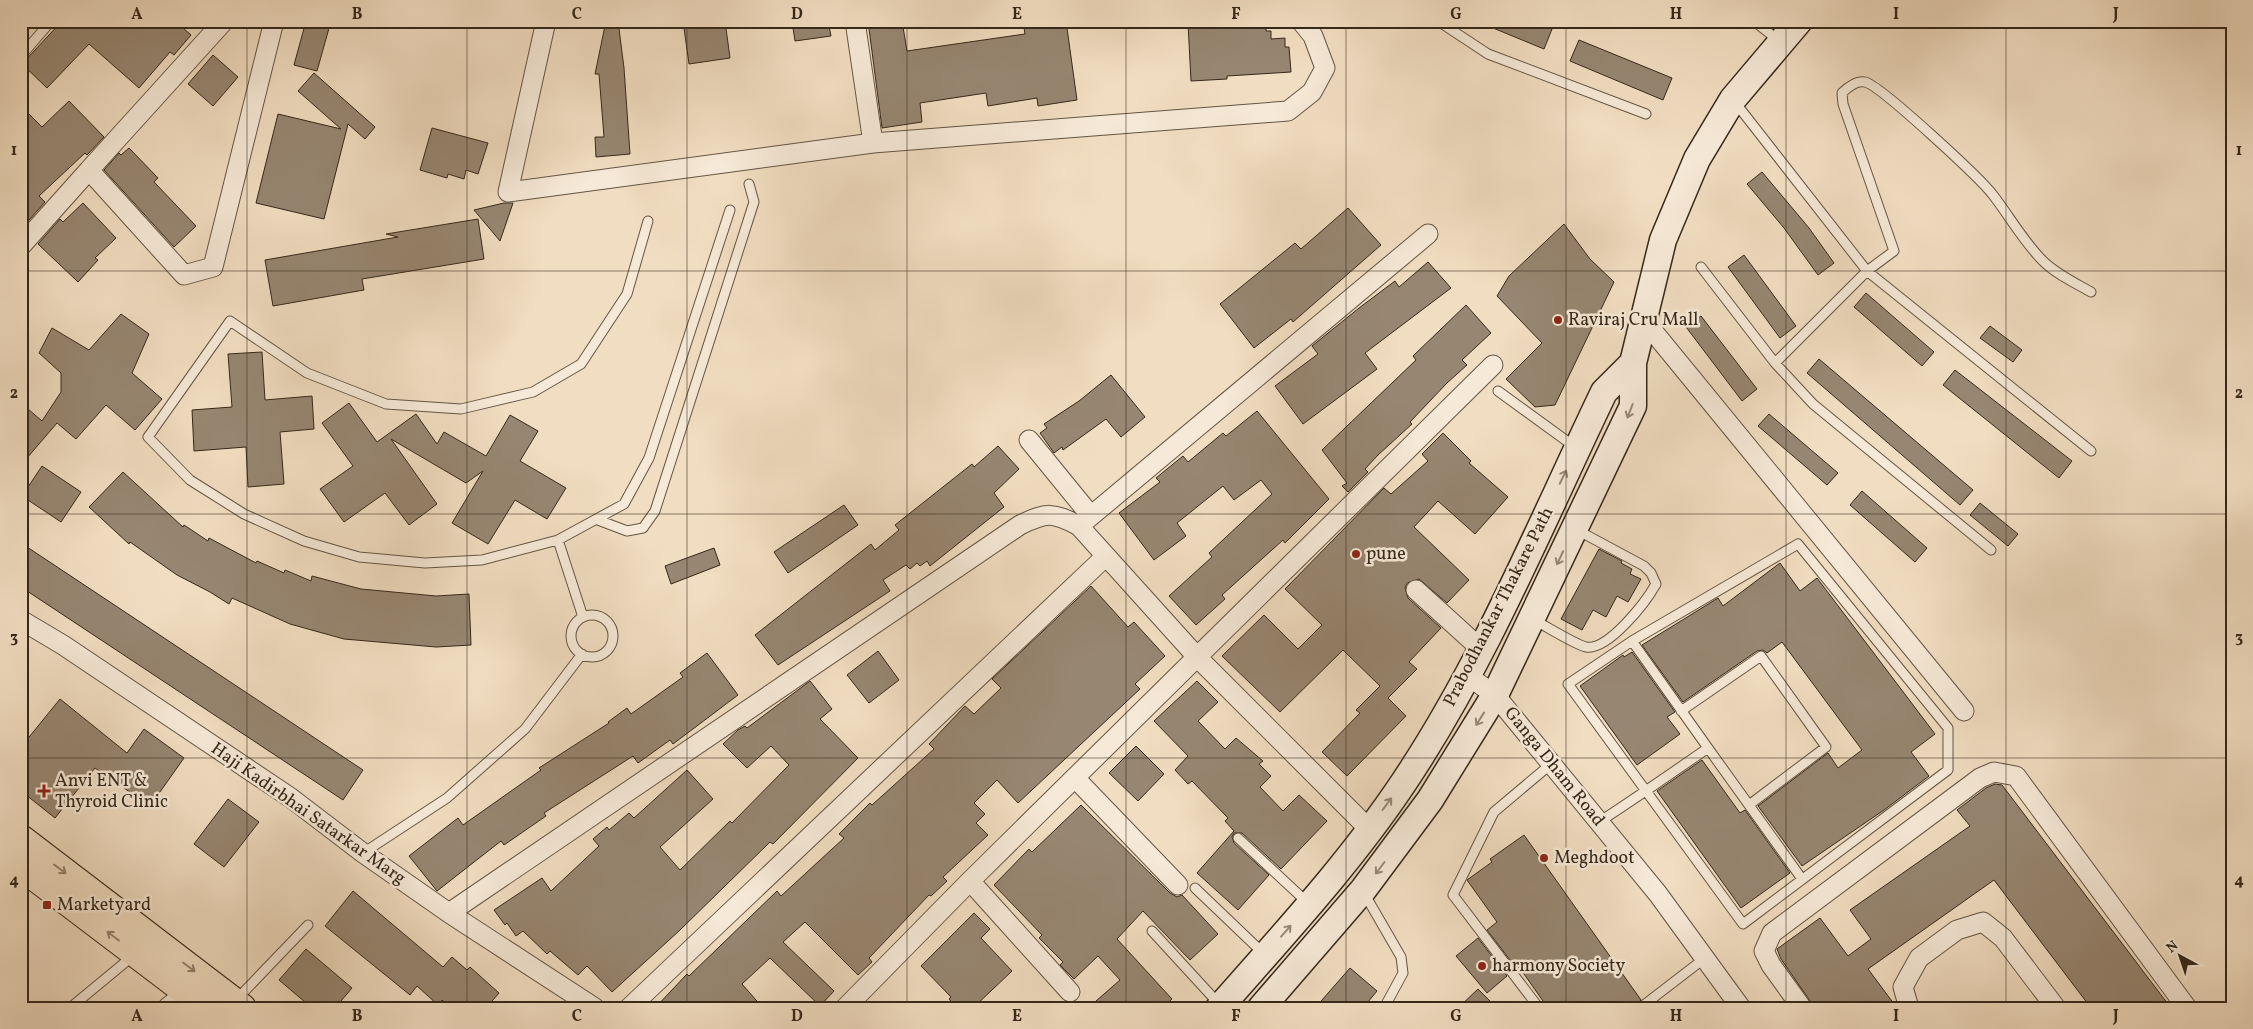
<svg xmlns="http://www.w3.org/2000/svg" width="2253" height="1029" font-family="Vollkorn,serif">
  <rect width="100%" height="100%" fill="#f1ddc1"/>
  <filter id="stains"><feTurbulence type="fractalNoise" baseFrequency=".004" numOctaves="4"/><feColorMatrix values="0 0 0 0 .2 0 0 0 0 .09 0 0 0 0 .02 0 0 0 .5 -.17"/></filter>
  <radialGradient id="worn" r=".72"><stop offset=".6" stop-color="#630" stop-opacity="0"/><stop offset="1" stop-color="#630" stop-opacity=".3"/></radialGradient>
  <path fill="#978671" stroke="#35281a" d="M62,21H175L191,35L174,55L170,52L139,88L89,44L47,88L22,64Z
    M306,21H331L317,71L294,65Z
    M606,21H618L624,68L630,154L596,157L595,137H604L599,74H595Z
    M683,21H725L730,58L689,64Z
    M792,21H828L831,36L795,41Z
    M868,21H902L907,51L1025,34L1023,21H1066L1077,100L1038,106L1037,98L988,106L986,93L920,103L922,122L882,128Z
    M1214,21L1266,23V31H1271V39L1285,38V47H1289L1291,72L1227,76V79L1191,81L1188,23Z
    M1476,21H1533L1552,29L1544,49Z
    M1579,40L1672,78L1663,100L1570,61Z
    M213,55L238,77L213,106L188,84Z
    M314,73L375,127L365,139L348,124L324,219L256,203L278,114L341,129L298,91Z
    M69,101L104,137L87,155L85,153L39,196L45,202L22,228L21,106L42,127Z
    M432,128L488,143L478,174L466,170L464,179L448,174L447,178L420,170Z
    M129,148L158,178L154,182L196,226L174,247L104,170L119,153L121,155Z
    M1762,172L1809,228L1834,263L1818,275L1784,228L1747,184Z
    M83,203L116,238L95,258L98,260L78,282L38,244L60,219L63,222Z
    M504,203H513L500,241L474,210Z
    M1348,208L1381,245L1293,322L1291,319L1254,348L1220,304L1295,243L1301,249Z
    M478,219L484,259L362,279L364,290L273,306L265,260L398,237L386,234Z
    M1564,224L1590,259L1614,282L1555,405L1535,407L1506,379L1542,343L1497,296L1509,276Z
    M1744,255L1796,326L1780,338L1728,267Z
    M1428,262L1451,288L1365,353L1377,369L1303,424L1275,386L1318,354L1312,346L1359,308L1395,281L1399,287Z
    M1866,293L1934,352L1922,366L1854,307Z
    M1466,305L1491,333L1462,360L1467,365L1447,383L1410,422L1412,424L1378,455L1365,469L1368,472L1348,492L1342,486L1347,483L1322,450L1416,360L1413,356Z
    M121,314L149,334L132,373L162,399L135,430L106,405L76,439L57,423L21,465V403L42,421L61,392V373L39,353L52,328L89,350Z
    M1701,316L1757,389L1742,401L1686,327Z
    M1990,326L2022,350L2013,362L1980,338Z
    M262,352L265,400L312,396L314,429L280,432L284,484L248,487L246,447L194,451L192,410L232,407L228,354Z
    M1819,359L1973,490L1960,505L1807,373Z
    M1955,370L2072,461L2059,478L1943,385Z
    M1111,375L1145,417L1121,437L1106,419L1063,450L1062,447L1054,453L1040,433L1047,428L1044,424L1079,401Z
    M349,403L377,442L416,414L437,444L444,432L486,456L510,415L538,431L520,461L566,488L547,519L515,500L488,544L452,523L483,471L466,483L391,439L437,504L409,525L385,493L344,522L320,489L353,466L322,423Z
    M1257,411L1329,499L1285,543L1283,540L1222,595L1225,599L1196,625L1169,596L1212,557L1209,553L1272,494L1261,480L1234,500L1223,486L1177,523L1186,536L1154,560L1119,513L1160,482L1156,478L1183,456L1188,462L1223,433L1226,436Z
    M1769,414L1838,473L1827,485L1758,426Z
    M1443,433L1471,461L1469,463L1508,497L1475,534L1438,501L1414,527L1469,580L1447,603L1419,579L1407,583L1405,588L1408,598L1441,628L1409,662L1417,669L1388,698L1406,716L1347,776L1322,752L1360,713L1356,710L1380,686L1343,650L1280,712L1222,656L1264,615L1298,649L1322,625L1285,589L1384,488L1391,494L1428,461L1422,454Z
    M998,446L1019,469L994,493L1004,507L930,566L927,561L920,566L917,563L910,569L906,565L883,580L890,591L778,665L755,635L871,544L875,550L899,530L895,525L972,464L974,467Z
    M42,466L81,492L61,522L22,496Z
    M123,472L183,527L184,525L208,541L209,538L256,563L257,561L284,573L285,570L311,581L312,576L361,589L436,596L469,594L471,645L436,647L344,639L290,624L232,598L229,604L210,592L177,575L130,542L129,544L89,507Z
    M1862,491L1927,548L1915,562L1850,505Z
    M1980,503L2018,534L2008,546L1970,515Z
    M844,505L858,525L788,573L774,552Z
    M21,543L363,770L343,800L21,587Z
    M714,548L720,565L671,584L665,566Z
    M1599,549L1622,561L1621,563L1632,569L1630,574L1641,579L1628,602L1617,596L1606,617L1593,610L1582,630L1561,619Z
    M1780,563L1800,591L1817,578L1935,734L1911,752L1929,776L1884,810L1802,866L1758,806L1828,753L1838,768L1862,750L1782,642L1767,653L1763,650L1757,651L1683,702L1642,645L1718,598L1723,606Z
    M1091,586L1128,627L1134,622L1165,656L1135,684L1140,689L1018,803L997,780L974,803L985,814L976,823L988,835L943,877L947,881L931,896L929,895L869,958L872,962L858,975L805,922L783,942L834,991L820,1006L770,958L742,984L763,1008H655L687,974L689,976L777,891L781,896L844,838L839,834L870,803L872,805L934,749L929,744L965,706L974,714L1001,688L992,679Z
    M878,651L899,680L869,703L847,675Z
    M1632,652L1675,712L1667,717L1680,734L1637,765L1580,686L1623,655L1624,657Z
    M707,653L738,695L673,744L670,740L638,763L633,756L544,813L546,816L504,845L501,841L437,891L409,856L458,818L463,825L541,770L539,768L609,723L608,722L627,708L631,714L683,677L680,673Z
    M810,681L832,709L820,719L858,758L773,844L770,842L679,931L612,992L587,966L578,975L550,951L547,954L523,931L516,936L507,923L505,925L494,910L542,878L551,891L599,846L593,839L607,827L609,830L629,813L634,818L687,770L713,799L660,847L680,870L730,821L732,823L789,765L771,746L747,768L723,744L738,730L745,726L747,728Z
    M1197,681L1218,702L1198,721L1225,749L1236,738L1263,761L1259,764L1271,776L1260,787L1283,811L1299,795L1327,821L1281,869L1242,833H1234L1232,837L1234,843L1269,875L1238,910L1197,873L1234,831L1225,821L1228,818L1192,781L1188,784L1175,770L1188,756L1154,721Z
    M60,699L127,753L144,729L184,758L150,806L95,768L55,818L21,791V747Z
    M1136,746L1164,774L1138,801L1109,773Z
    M1702,760L1740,813L1745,810L1790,873L1741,908L1657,791Z
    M1995,784L2002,785L2171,1008H2091L1994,880L1868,969L1897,1008H1815L1781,959L1777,949L1820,918L1848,956L1871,939L1850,910L1970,826L1957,810L1986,788Z
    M228,799L259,822L224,867L194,844Z
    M1081,805L1170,893L1177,897L1182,895L1218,934L1190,960L1143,911L1117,939L1172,999L1162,1008H1088L1120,980L1098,956L1074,979L1060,965L1063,962L1039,938L1042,935L994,885L1029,849L1032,852Z
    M1524,835L1641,1000L1634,1008H1604L1599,1001L1589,1008H1548L1519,967L1517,969L1487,930L1497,922L1467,880L1492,862L1490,859Z
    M353,891L443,967L452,957L467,970L470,967L499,993L486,1008H451L442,1000L438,1005L417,986L410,995L325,926Z
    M974,913L990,929L981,938L1012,971L973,1008H957L949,999L951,997L921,966Z
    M1478,938L1507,976L1487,993L1456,956Z
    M306,949L352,988L335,1008H312L279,980Z
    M1350,968L1377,991L1363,1008H1315Z
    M1478,989L1497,1008H1458Z"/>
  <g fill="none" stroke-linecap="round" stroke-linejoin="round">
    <g stroke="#645544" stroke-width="11">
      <path id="lane" d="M1438,21L1488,54L1646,114
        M1754,21L1779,41
        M21,56L51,21
        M1734,101L1867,271L2091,451
        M648,221L627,294L581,364L533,392L461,409L386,404L307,373L230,321L148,437L190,480L244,514L304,541L359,557L425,563L482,560L558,540L624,504L649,458L730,210
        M1701,267L1775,363L1867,271L1894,251L1843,104L1842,93C1848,87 1856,80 1865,82C1880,85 1981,179 1993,195C2010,217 2023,241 2043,261C2056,274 2075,283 2091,292
        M1775,363L1813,404L1991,550
        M1498,391L1575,447
        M598,520L627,531L643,528L655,511L754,202L749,184
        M558,540L583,617
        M571 636a21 21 0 1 1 42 0a21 21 0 1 1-42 0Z
        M1534,620C1546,626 1574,644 1586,647C1608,651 1646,602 1656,584L1651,573L1644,566L1577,530
        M1681,711L1761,656L1826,747L1749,805
        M1708,748L1802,879
        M1599,822C1636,798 1672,773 1708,748L1632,641L1798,544L1948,728V770L1743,924L1568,684L1632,641
        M1238,838L1309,904
        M363,853L447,798L525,729L582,654
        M1195,888L1263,953
        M1364,893L1401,957L1403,973L1384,1008
        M1152,931L1219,1004
        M236,1000L308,925
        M70,1008L134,955
        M1539,1008L1453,895L1494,812L1551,764
        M1640,1008L1705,958"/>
    </g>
    <g stroke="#645544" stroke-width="21">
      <path id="street" d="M546,21L508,192L873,143L1288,111L1312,92L1325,68L1313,36L1301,21
        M855,21L873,143
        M89,170L224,21
        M21,246L89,170L184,275L213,267L274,21
        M1643,319L1964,711
        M1029,440L1091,516
        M1079,526L1198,658L1369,829
        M1416,590L1481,649
        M21,620L63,645L291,798L363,853L449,913L595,1008
        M1468,676L1495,695L1658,894L1741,1008
        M1076,779L1178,885
        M970,881L1070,992
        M449,913L1020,525C1047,512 1053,512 1079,526L1428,234
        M167,1008L187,992
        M629,1008L1105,557
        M845,1008L970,881L1493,365
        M1802,1008L1771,965L1764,951L1772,933L1980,778L1994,772L2016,776L2187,1008
        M1909,1008L1903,987L1919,958L1957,930L1983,922L2003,938L2056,1008"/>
    </g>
    <g stroke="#35281a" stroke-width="29">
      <path id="secondary" d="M1219,1008C1283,935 1350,863 1404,782C1485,661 1541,523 1604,392L1633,363
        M1261,1008L1363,890L1430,800L1495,695L1633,406V363L1663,240L1697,159L1733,99L1799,21"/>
    </g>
    <g stroke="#35281a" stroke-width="30">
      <path id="primary" d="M21,839L242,1008
        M21,866L208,1008"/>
    </g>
    <use href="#lane" stroke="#f6e9d7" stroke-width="9"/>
    <use href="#street" stroke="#f6e9d7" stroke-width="19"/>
    <use href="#secondary" stroke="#f6e9d7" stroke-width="26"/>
    <use href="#primary" stroke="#f1ddc1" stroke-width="28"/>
  </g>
  <defs><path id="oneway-shaft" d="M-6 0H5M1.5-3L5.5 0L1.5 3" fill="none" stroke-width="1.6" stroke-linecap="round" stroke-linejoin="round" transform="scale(1.25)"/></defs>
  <g stroke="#968878">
    <use href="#oneway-shaft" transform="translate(1630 411) rotate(111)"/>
    <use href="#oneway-shaft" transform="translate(1563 477) rotate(-64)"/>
    <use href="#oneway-shaft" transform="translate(1560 558) rotate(115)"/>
    <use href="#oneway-shaft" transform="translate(1480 719) rotate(122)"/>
    <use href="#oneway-shaft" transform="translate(1387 804) rotate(-53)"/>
    <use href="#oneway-shaft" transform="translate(1380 868) rotate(127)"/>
    <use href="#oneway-shaft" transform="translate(1286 931) rotate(-49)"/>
  </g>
  <g stroke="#93826e">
    <use href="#oneway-shaft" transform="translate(60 869) rotate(37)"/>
    <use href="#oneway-shaft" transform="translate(113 936) rotate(-143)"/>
    <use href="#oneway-shaft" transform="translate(189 967) rotate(37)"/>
  </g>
  <path fill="none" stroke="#35281a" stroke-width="1" stroke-opacity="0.55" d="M247,21V1008M467,21V1008M687,21V1008M907,21V1008M1126,21V1008M1346,21V1008M1566,21V1008M1786,21V1008M2006,21V1008M21,271H2232M21,514H2232M21,758H2232"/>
  <g fill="#8f2418" stroke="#f6e9d7" stroke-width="2">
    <circle cx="1558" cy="320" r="5"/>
    <circle cx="1356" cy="554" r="5"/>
    <path d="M41.5 783.5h5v5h5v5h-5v5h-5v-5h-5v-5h5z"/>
    <circle cx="1544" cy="858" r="5"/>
    <rect x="42" y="900" width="10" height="10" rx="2.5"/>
    <circle cx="1482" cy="966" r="5"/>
  </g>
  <g text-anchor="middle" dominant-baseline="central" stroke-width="5" stroke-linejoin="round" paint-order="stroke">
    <g font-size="18" fill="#35281a" stroke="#f6e9d7" text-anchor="start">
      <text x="1568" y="320">Raviraj Cru Mall</text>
      <text x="1366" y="554">pune</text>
      <text x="55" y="781">Anvi ENT &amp;<tspan x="55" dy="21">Thyroid Clinic</tspan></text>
      <text x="1554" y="858">Meghdoot</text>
      <text x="57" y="905">Marketyard</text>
      <text x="1492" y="966">harmony Society</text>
    </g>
    <g font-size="18" fill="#35281a" stroke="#f6e9d7">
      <text transform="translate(1499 607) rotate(-63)">Prabodhankar Thakare Path</text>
      <text transform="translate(1554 767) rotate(51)">Ganga Dham Road</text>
      <text transform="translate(308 814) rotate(35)">Haji Kadirbhai Satarkar Marg</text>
    </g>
  </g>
  <rect width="2253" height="1029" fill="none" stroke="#f1ddc1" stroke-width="55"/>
  <g transform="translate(2180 956) rotate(320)" stroke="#f6e9d7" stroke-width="4" paint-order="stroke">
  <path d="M0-4L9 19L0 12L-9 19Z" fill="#35281a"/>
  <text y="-8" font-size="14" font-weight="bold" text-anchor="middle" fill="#35281a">N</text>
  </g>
  <rect x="28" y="28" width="2198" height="974" fill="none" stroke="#35281a" stroke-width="2"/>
  <g font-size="16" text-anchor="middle" font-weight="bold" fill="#35281a">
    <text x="137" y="19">A</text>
    <text x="357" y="19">B</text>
    <text x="577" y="19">C</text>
    <text x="797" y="19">D</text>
    <text x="1017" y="19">E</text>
    <text x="1236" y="19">F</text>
    <text x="1456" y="19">G</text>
    <text x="1676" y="19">H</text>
    <text x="1896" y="19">I</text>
    <text x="2116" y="19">J</text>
    <text x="14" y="155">1</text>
    <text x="2239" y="155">1</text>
    <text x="14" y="398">2</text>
    <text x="2239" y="398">2</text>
    <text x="14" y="642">3</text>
    <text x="2239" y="642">3</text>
    <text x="14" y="885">4</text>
    <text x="2239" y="885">4</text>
    <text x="137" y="1021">A</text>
    <text x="357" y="1021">B</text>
    <text x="577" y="1021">C</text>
    <text x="797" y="1021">D</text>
    <text x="1017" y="1021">E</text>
    <text x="1236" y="1021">F</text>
    <text x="1456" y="1021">G</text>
    <text x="1676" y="1021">H</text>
    <text x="1896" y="1021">I</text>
    <text x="2116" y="1021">J</text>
  </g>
  <rect width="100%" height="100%" filter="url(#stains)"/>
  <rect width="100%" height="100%" fill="url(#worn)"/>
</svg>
